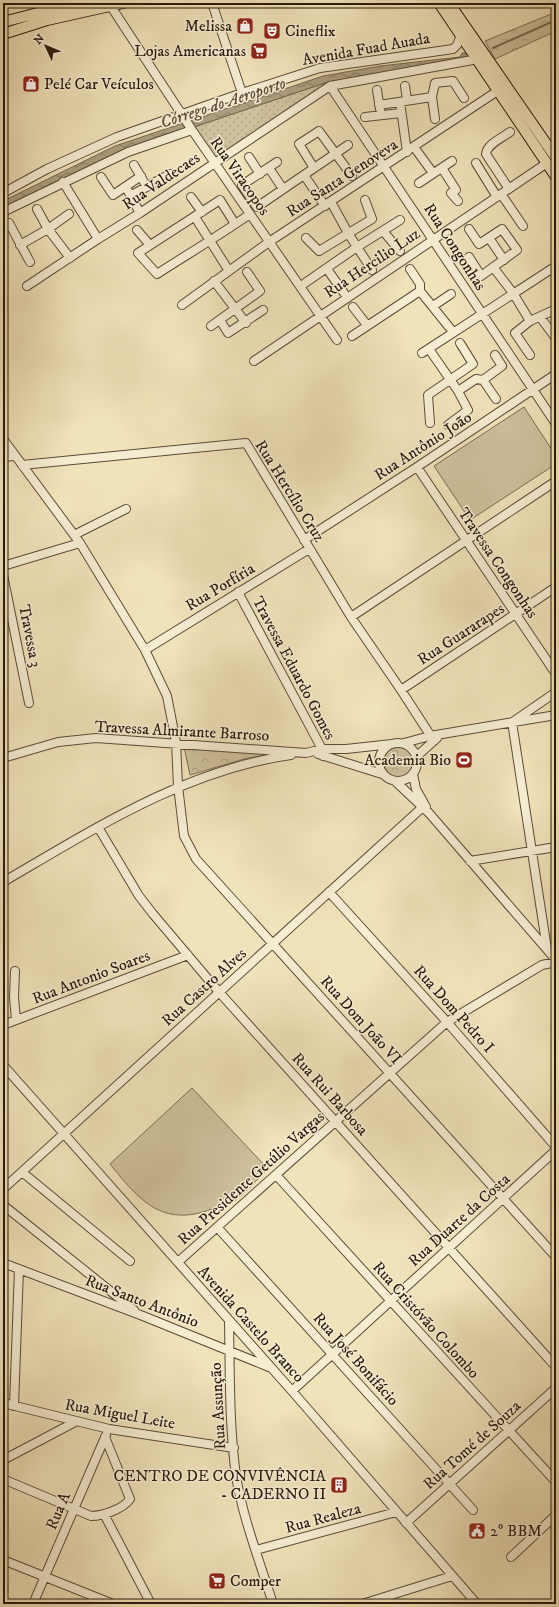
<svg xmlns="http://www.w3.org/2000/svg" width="559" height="1607" font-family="'IM FELL DW Pica',serif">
  <defs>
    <pattern id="grass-dots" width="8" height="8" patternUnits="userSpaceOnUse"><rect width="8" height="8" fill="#cec09c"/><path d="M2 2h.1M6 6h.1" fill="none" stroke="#b1a485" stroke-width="1.8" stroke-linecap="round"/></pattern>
    <pattern id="forest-crowns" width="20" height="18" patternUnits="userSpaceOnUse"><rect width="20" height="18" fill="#cec09c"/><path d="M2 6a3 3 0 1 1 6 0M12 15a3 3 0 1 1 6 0" fill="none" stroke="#b1a485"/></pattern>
    <pattern id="water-waves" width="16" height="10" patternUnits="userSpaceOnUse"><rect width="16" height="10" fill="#ac9e7f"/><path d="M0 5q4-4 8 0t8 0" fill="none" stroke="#8c8066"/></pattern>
  </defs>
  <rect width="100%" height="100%" fill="#f0e2b9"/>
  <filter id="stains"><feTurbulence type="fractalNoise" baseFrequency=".005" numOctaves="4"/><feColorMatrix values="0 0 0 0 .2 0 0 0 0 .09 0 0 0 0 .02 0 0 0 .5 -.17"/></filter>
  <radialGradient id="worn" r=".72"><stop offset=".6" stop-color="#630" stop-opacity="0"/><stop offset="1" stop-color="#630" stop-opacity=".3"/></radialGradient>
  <path fill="url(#grass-dots)" stroke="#7c6c54" d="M470,60L335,83L215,159L194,127L325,83Z"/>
  <path fill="url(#forest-crowns)" stroke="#7c6c54" d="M556,12V31L495,59L485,41Z
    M384 762a16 16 0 1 1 32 0a16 16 0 1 1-32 0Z
    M184,747L270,754L244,759L190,775Z"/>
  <path fill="#cec09c" stroke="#7c6c54" d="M524,407L556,456V464L470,520L434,466Z
    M192,1088L268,1169C258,1178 247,1192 235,1200C228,1204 219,1206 212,1209C162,1228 139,1200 110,1164Z"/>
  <path fill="url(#water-waves)" stroke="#786951" d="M462,53H466L470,60L325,83L125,150L72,174L3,210V201L115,146L323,76L380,66L460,57Z"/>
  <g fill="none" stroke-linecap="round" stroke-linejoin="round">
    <path stroke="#786951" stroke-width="2" d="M493,48L556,20"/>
    <g stroke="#5b4b38" stroke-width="10">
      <path id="minor" d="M212,3L242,93
        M110,5L192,130L337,340
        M330,86L556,424
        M405,86L407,100
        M377,90L380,109
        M432,97L435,83L453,81L464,98
        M400,102L407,152
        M379,105L432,97L435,119
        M365,117L401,113
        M414,147L433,173
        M249,157L260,174
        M277,162L242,185L257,207L348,145
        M476,163L497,197
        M134,165L147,187
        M269,168L283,189
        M314,168L299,144L319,131L352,176
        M442,168L456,190L451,193L458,201
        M304,175L325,206
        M101,177L113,195L141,176
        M63,182L98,239
        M419,183L452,161
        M509,189L486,154C487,144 502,138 510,132
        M128,191L140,213
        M3,193L47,169L117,137L242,93L320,68L453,49L457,45L461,35
        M501,194L523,226
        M130,196L170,174
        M191,197L202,212
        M331,202L348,233L372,270
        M37,209L48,229L70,258
        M3,212L128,152L192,130
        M195,217L229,271
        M9,223L30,262
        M235,224L220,200L138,253L157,274C188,254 220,235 250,214
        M469,229L479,244L502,229L517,250L481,276L469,257
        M137,230L150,245
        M383,231L400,251
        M306,238L319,251L372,219L365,200
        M489,238L504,260
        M20,245L48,229L69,214
        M493,267L513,293L530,321
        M327,269L344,293
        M410,269L420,284V291
        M214,281L246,323
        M305,283L357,247L400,220
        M27,286L98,239L140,213L330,86L478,59
        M182,305L269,242L499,90
        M433,306L451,294
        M353,307L367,325
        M540,317L555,337
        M220,320L228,333L263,310
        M211,326L260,291L247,272
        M352,336L420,291L453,332
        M429,349L458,391L468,410L448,425
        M422,353L556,266
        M530,355L515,333L530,321L554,310L556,313
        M254,361L547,163
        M483,380L502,366L495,355
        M458,391L476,379L483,380L496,399
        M430,423L428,395L473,364L460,343
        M3,439L80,543L145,650L167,696L176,742L178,786L184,836L196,859L556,1257
        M3,457L14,456
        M22,465L246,443L351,617L401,690L434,741
        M417,467L556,674
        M74,535L126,509
        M304,540L417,467L556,374
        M3,566L80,543
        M3,575L29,703
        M238,592L322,749L323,756
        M351,617L556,481
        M145,650L309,549
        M401,690L556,587
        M514,721L556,692
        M512,722L547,949
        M379 762a19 19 0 1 1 38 0a19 19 0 1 1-38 0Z
        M404,743L430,736L556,715
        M318,754L382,774
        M417,756L437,738
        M3,758L58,742L96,738L306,753L322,749H346L392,744
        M413,774L416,789L426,807
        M395,781L429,813L556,960
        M98,827L139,896L153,914L219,992L556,1367
        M470,861L556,847
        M3,882C94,829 185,770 291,755
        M329,892L447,1022L556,1147
        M15,971L14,997L16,1020
        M3,1025L188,955
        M3,1065L292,1391L477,1604
        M22,1172L130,1261
        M277,1176L556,1482
        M3,1189L425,805
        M3,1205L134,1310
        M217,1227L473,1510
        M178,1262L447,1022L542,965L556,962
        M3,1263L143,1316L269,1367
        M229,1321C230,1372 229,1425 236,1476C243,1519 260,1562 273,1604
        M292,1391L556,1150
        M3,1403L109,1429L234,1448
        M14,1406L19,1269
        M3,1460L75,1422
        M3,1479L91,1516C103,1516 123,1509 130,1499L105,1437
        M104,1514L151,1604
        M406,1523L556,1388
        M256,1550L396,1512
        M511,1557L556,1515
        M3,1560L113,1604
        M33,1604L106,1435
        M362,1604L452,1576"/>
    </g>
    <g stroke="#29190d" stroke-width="12">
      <path id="major" d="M439,3L556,177
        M449,3L556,158
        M3,22L77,3
        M3,34L47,20L123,3"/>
    </g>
    <use href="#minor" stroke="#f5ecd2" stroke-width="8"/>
    <use href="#major" stroke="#f0e2b9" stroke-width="10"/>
  </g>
  <defs>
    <g id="shop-square" transform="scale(0.9)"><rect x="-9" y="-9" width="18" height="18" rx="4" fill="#8f2418" stroke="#f5ecd2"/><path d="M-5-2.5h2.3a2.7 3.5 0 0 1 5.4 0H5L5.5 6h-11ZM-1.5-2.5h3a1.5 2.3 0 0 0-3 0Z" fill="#fff"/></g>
    <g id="theatre-square" transform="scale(0.9)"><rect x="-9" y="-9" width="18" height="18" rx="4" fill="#8f2418" stroke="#f5ecd2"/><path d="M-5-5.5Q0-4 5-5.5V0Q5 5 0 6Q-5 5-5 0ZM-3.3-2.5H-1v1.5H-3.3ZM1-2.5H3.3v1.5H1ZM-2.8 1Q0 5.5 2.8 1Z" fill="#fff"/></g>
    <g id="supermarket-square" transform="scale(0.9)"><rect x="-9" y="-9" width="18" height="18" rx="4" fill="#8f2418" stroke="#f5ecd2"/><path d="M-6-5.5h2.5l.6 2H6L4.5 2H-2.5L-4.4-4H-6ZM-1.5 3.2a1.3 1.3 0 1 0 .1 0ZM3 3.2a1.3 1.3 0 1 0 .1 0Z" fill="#fff"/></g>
    <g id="stadium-square" transform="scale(0.9)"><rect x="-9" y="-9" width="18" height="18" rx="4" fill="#8f2418" stroke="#f5ecd2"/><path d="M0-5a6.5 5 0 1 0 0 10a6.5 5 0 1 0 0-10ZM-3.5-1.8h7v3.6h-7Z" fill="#fff"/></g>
    <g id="building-square" transform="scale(0.9)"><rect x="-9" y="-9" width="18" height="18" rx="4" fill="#8f2418" stroke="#f5ecd2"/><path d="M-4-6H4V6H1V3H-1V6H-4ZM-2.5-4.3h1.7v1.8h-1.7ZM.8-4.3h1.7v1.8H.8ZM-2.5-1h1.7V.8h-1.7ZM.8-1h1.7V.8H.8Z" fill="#fff"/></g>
    <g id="civic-square" transform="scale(0.9)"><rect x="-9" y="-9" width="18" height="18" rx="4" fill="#8f2418" stroke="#f5ecd2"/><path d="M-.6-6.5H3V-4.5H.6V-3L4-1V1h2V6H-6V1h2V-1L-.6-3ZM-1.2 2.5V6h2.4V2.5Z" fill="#fff"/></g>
  </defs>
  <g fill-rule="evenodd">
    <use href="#shop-square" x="245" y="26"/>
    <use href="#theatre-square" x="272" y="31"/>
    <use href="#supermarket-square" x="259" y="51"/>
    <use href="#shop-square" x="31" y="84"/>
    <use href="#stadium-square" x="464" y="760"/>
    <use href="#building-square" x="339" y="1485"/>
    <use href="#civic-square" x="477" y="1531"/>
    <use href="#supermarket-square" x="217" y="1581"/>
  </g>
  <g text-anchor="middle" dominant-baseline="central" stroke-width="3" stroke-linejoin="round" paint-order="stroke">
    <g font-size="16" fill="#29190d" stroke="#f5ecd2" text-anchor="end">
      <text x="232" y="26">Melissa</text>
      <text x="285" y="31" text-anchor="start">Cineflix</text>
      <text x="246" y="51">Lojas Americanas</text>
      <text x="44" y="84" text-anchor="start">Pelé Car Veículos</text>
      <text x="451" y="760">Academia Bio</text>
      <text x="326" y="1476">CENTRO DE CONVIVÊNCIA<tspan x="326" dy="18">- CADERNO II</tspan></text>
      <text x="490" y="1531" text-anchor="start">2º BBM</text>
      <text x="230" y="1581" text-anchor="start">Comper</text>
    </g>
    <g font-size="16" fill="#29190d" stroke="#f5ecd2">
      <text transform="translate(366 49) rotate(-10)">Avenida Fuad Auada</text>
      <text transform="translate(240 176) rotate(55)">Rua Viracopos</text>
      <text transform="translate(342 178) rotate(-33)">Rua Santa Genoveva</text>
      <text transform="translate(161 181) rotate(-34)">Rua Valdecaes</text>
      <text transform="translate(455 247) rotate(57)">Rua Congonhas</text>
      <text transform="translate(372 263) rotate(-34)">Rua Hercilio Luz</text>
      <text transform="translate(423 446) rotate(-33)">Rua Antônio João</text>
      <text transform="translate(290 491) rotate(58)">Rua Hercílio Cruz</text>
      <text transform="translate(498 563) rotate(56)">Travessa Congonhas</text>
      <text transform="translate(220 587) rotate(-31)">Rua Porfíria</text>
      <text transform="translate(461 634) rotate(-33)">Rua Guararapes</text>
      <text transform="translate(30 636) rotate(79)">Travessa 3</text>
      <text transform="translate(294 668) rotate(62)">Travessa Eduardo Gomes</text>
      <text transform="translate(182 731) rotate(3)">Travessa Almirante Barroso</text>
      <text transform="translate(91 977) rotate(-21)">Rua Antonio Soares</text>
      <text transform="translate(204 987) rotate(-42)">Rua Castro Alves</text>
      <text transform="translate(454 1009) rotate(48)">Rua Dom Pedro I</text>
      <text transform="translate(361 1020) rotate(48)">Rua Dom João VI</text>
      <text transform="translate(330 1094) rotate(48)">Rua Rui Barbosa</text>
      <text transform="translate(251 1178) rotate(-42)">Rua Presidente Getúlio Vargas</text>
      <text transform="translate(459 1220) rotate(-42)">Rua Duarte da Costa</text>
      <text transform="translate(142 1301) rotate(21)">Rua Santo Antônio</text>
      <text transform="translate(426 1320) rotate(48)">Rua Cristóvão Colombo</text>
      <text transform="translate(251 1324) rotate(48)">Avenida Castelo Branco</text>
      <text transform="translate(356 1359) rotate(48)">Rua José Bonifácio</text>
      <text transform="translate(218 1406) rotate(-93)">Rua Assunção</text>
      <text transform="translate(120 1414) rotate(10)">Rua Miguel Leite</text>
      <text transform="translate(472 1445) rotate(-42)">Rua Tomé de Souza</text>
      <text transform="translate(58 1511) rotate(-67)">Rua A</text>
      <text transform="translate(323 1518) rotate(-15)">Rua Realeza</text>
    </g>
    <g font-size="17" font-style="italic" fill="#5d4e3b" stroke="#f5ecd2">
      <text transform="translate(223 103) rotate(-18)">Córrego do Aeroporto</text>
    </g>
  </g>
  <rect width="559" height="1607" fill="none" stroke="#f0e2b9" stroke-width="16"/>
  <rect x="4" y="4" width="551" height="1599" fill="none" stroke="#29190d" stroke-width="2"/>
  <rect x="8" y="8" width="543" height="1591" fill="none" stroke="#29190d"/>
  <g transform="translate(46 46) rotate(314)" stroke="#f5ecd2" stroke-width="3" paint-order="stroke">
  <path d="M0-3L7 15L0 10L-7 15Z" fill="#29190d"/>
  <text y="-6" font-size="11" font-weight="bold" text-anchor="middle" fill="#29190d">N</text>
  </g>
  <rect width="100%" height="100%" filter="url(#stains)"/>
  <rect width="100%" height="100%" fill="url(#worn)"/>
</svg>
